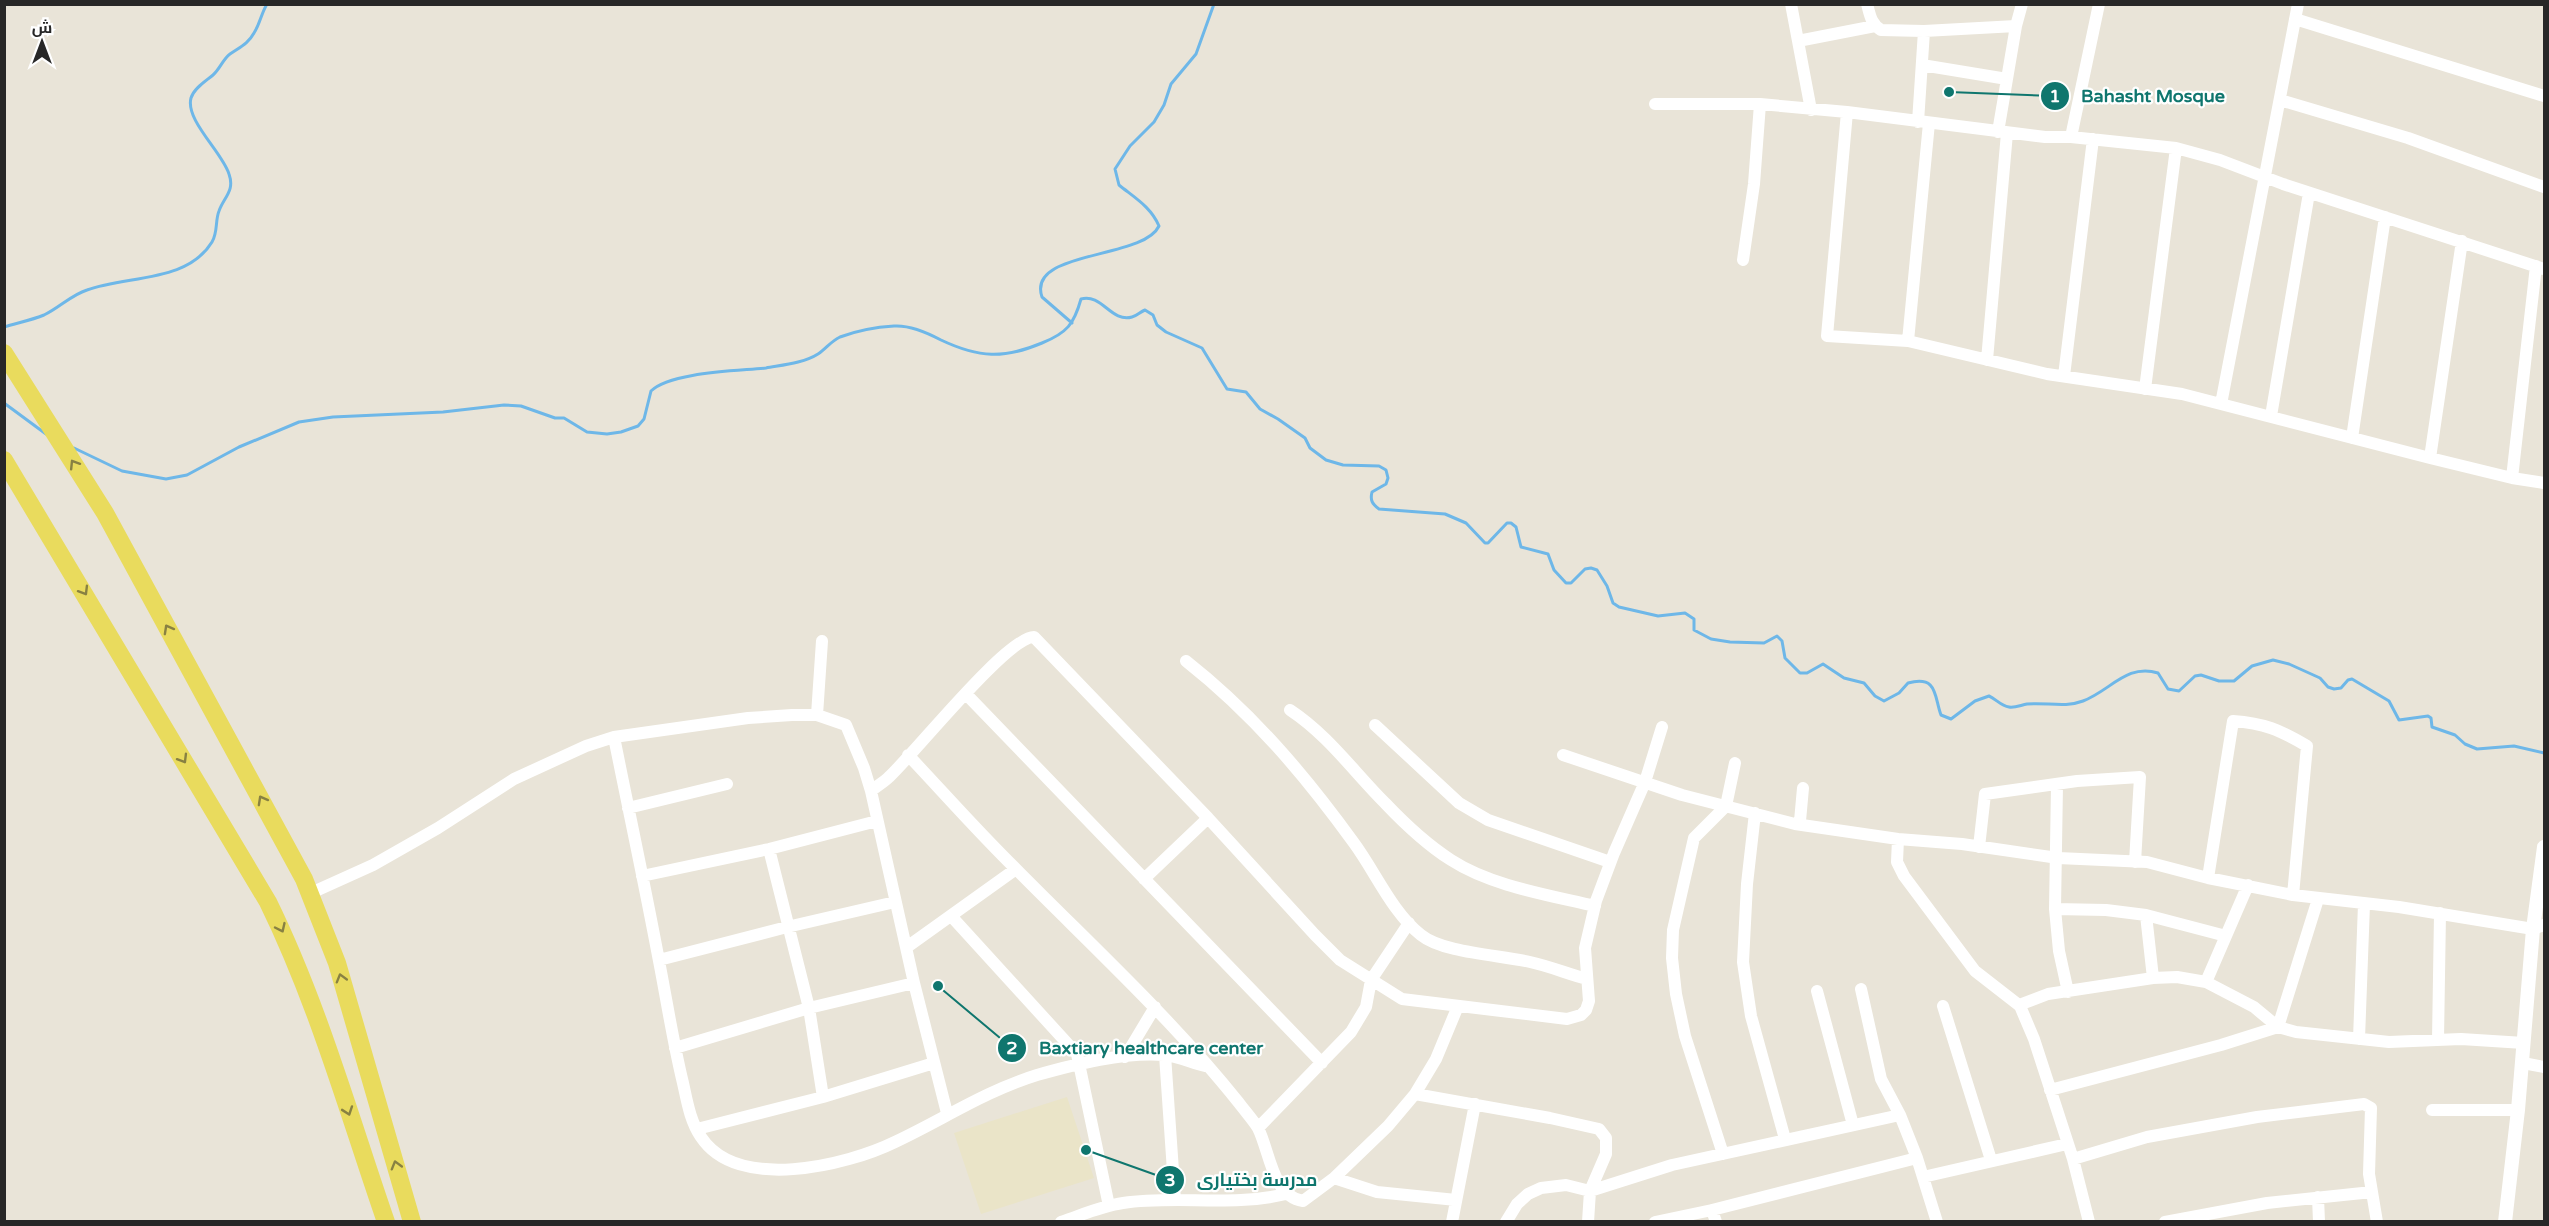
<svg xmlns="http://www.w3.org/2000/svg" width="2549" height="1226" font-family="'Varela Round',Cairo,sans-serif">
  <rect width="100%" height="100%" fill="#e9e4d8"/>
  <path fill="#eae4c8" d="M1067,1097L1094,1178L981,1214L954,1133Z"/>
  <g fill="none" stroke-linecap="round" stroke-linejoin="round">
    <path stroke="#6eb7e8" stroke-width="3" d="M1072,323L1042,297C1026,250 1143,260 1159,226C1151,207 1135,198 1119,185L1115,169L1130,146L1154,122L1164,105L1171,84L1196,54L1214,4
      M4,327C17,323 32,320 44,315C59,308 71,295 87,290C127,275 187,283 212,242C218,232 215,221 219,211C224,197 235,191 229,174C222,152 185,120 191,98C194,88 206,81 213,75C220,69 223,59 230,54C240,47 248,44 254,33C260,24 261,14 267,4
      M4,403L46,434
      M74,448L122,471L166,479L187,475L239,447L299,422L333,417L443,412L504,405L521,406L555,418H564L587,432L607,434L621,432L638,426L644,419L651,391C670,372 738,371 766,368C782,365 804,363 818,354C826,349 831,341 840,337C856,331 877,327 894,326C909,325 928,333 941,340C979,358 1004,359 1042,343C1067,333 1074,324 1081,299C1102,293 1111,323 1132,317C1137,316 1140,312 1145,310L1153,315L1157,325L1166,332L1202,348L1227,389L1246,392L1260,409L1278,419L1305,438L1310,448L1326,460L1343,465L1379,466L1386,470L1388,478L1386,484L1372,492C1370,500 1372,504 1379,509L1445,514L1466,523L1485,543H1488L1507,523H1511L1516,527L1521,547L1548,554L1554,570L1566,583H1571L1585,569L1591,568L1597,570L1607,586L1613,603L1619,607L1658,616L1685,613L1694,619V630L1711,639L1730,642L1764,643L1777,636L1782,641L1785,658L1800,673H1807L1823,664L1844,678L1864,683L1875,696L1884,701L1899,693L1908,683C1938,675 1934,696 1941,715L1951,719L1975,701L1989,696C1996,699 2001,706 2009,707C2015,708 2021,705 2027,704C2046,702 2065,708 2083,701C2110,691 2127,663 2158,673L2168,689L2179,691L2195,676L2201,675L2219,681H2234L2252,666L2273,660L2289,664L2320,678L2328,687L2334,689L2341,688L2348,680L2352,679L2389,701L2399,720L2428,716L2431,718L2432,727L2455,735L2465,744L2477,749L2514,746L2544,753"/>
    <path stroke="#fff" stroke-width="12" d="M1791,4L1811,110
      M1867,4C1870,15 1871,24 1881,30L1924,31L2016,26
      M2295,19L2544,96
      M1798,41L1875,26
      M1922,65L2007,79
      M2280,100L2408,138L2544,187
      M1655,104H1760L1847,112L2045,137H2071L2176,148L2220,160L2283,184L2544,269
      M1847,112L1827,336L1908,341L2047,374L2182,394L2430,458L2512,478L2544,483
      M1918,122L1924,31
      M1998,132L2016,26L2022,4
      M2071,137L2099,4
      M1743,260L1754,184L1760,104
      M1908,341L1929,123
      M1987,360L2007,133
      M2064,376L2093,139
      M2145,389L2176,148
      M2221,404L2298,4
      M2271,416L2309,193
      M2352,438L2385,217
      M2430,458L2462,241
      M2512,478L2536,266
      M1186,661C1253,714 1304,774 1354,843C1376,873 1392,912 1421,935C1443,953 1500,955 1530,962C1549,966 1568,974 1587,979
      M966,694L1322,1063
      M1290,710C1328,735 1354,772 1385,803C1403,822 1429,846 1451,860C1491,886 1549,895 1595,906
      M817,715L822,641
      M1375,725L1459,803L1488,820L1610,862
      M614,737C629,812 645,886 659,961C667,1002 673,1042 683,1083C687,1101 690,1121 701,1137C737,1192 846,1166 895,1142C944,1119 985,1091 1037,1075C1076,1064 1123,1052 1164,1055C1177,1056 1192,1063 1205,1066
      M908,755C944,793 979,833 1017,870C1092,946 1172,1019 1239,1103C1245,1111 1253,1120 1258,1128C1270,1152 1272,1196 1303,1201L1334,1178L1388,1126L1415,1094L1436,1059L1458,1006
      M1563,755L1682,795L1795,824L1800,821L1803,788
      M2057,785L2055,909L2059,951L2068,992
      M871,791C877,786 884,782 889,777C914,754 1007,637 1034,637L1208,818L1315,935L1340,960L1402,999L1567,1019L1581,1015L1586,1010L1589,1001L1585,948L1596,901L1614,853L1645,782L1662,727
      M628,808L727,784
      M1755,813L1747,884L1743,962L1751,1016L1785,1139
      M1795,824L1898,839L1962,844L2058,858L2147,862L2208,878L2293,895L2399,907L2533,929L2544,925
      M1898,839L1897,862L1904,876L1975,971L2020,1006L2034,1039L2073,1159L2089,1222
      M1979,847L1985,794L2077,781L2140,777L2135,862
      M769,849L809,1008L823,1097
      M642,876L769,849L877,821
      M2208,878L2233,721C2264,723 2280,730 2307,746L2293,895
      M1144,879L1208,818
      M311,893L373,865L438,828L514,779L586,746L614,737L748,718L792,715H817L846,725L864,768L871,791L914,983L947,1113
      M2055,909L2106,910L2146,915L2226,936
      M2146,915L2153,978
      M952,917L1077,1054L1109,1206
      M907,947L1016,869
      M659,960L787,927L895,902
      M2206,982L2248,885
      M1861,989L1881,1079L1900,1115L1917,1158L1937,1222
      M1817,991L1853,1125
      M2019,1005L2048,994L2153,978L2177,977L2206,982L2254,1007L2278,1027L2296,1032L2389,1042L2461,1039L2524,1043
      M1943,1006L1991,1160
      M2359,1039L2364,904
      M2438,1040L2440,913
      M675,1048L809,1008L914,983
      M1165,1055L1175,1200
      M1125,1057L1155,1007
      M2523,1063L2544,1067
      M2050,1090L2221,1045L2278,1027L2318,899
      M1415,1094L1550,1118L1599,1129L1606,1138V1154L1590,1191L1588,1222
      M2432,1110H2518
      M1258,1128L1351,1032L1366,1007L1371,980L1409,923
      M697,1129L823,1097L934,1063
      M1723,1154L1685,1036L1676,994L1672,958L1673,930L1694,838L1726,806L1735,763
      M2073,1159L2147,1137L2257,1117L2364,1104L2371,1108L2369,1174L2377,1222
      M1923,1177L2067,1144
      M1334,1178L1377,1192L1456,1200
      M2318,1197L2319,1222
      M1712,1210L1716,1222
      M1061,1222C1082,1215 1101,1206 1123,1203C1177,1195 1232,1207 1286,1194
      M1452,1222L1475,1104
      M1506,1222L1517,1204L1528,1194L1541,1188L1566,1185L1590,1191L1672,1165L1900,1115
      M1655,1222L1712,1210L1917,1158
      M2165,1222L2267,1203L2372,1192"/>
    <path stroke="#fff" stroke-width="14" d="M2505,1222L2518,1110L2533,929L2544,847"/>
    <path stroke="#e9db5d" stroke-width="18" d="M4,353L105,513L304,879L337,963L412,1222
      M4,460L268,902C318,1004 349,1115 386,1222"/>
  </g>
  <defs><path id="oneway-chevron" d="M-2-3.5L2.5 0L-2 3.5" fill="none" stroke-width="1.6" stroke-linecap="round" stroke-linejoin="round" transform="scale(1.5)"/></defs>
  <g stroke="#888142">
    <use href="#oneway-chevron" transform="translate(74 464) rotate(-122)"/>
    <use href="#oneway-chevron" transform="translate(84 591) rotate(59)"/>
    <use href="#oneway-chevron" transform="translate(168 629) rotate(-119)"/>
    <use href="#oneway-chevron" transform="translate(183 759) rotate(59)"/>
    <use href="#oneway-chevron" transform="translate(262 800) rotate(-119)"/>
    <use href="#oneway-chevron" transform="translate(281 928) rotate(65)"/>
    <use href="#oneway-chevron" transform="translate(341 978) rotate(-106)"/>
    <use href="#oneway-chevron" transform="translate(348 1111) rotate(71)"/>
    <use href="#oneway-chevron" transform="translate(396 1165) rotate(-106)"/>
  </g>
  <path fill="none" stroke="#0f766e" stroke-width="2" d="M1949 92L2055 96M938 986L1012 1048M1086 1150L1170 1180"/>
  <g fill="#0f766e" stroke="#fff" stroke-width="2">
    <circle cx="1949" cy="92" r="6"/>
    <circle cx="938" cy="986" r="6"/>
    <circle cx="1086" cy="1150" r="6"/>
    <circle cx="2055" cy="96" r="15"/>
    <circle cx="1012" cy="1048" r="15"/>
    <circle cx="1170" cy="1180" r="15"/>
  </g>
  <g font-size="18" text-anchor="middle" font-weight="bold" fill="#fff">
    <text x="2055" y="102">1</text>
    <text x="1012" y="1054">2</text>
    <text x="1170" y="1186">3</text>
  </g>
  <g font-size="18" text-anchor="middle" font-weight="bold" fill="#0f766e" stroke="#fff" stroke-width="4.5" stroke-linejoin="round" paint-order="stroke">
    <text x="2153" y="102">Bahasht Mosque</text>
    <text x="1151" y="1054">Baxtiary healthcare center</text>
    <text x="1257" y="1186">مدرسة بختيارى</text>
  </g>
  <rect width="2549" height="1226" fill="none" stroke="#272727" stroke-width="12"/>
  <g transform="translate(42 42)" stroke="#ffffff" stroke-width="4.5" paint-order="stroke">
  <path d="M0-4.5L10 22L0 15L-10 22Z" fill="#272727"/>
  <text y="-9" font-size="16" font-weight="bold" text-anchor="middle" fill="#272727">ش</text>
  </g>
</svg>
